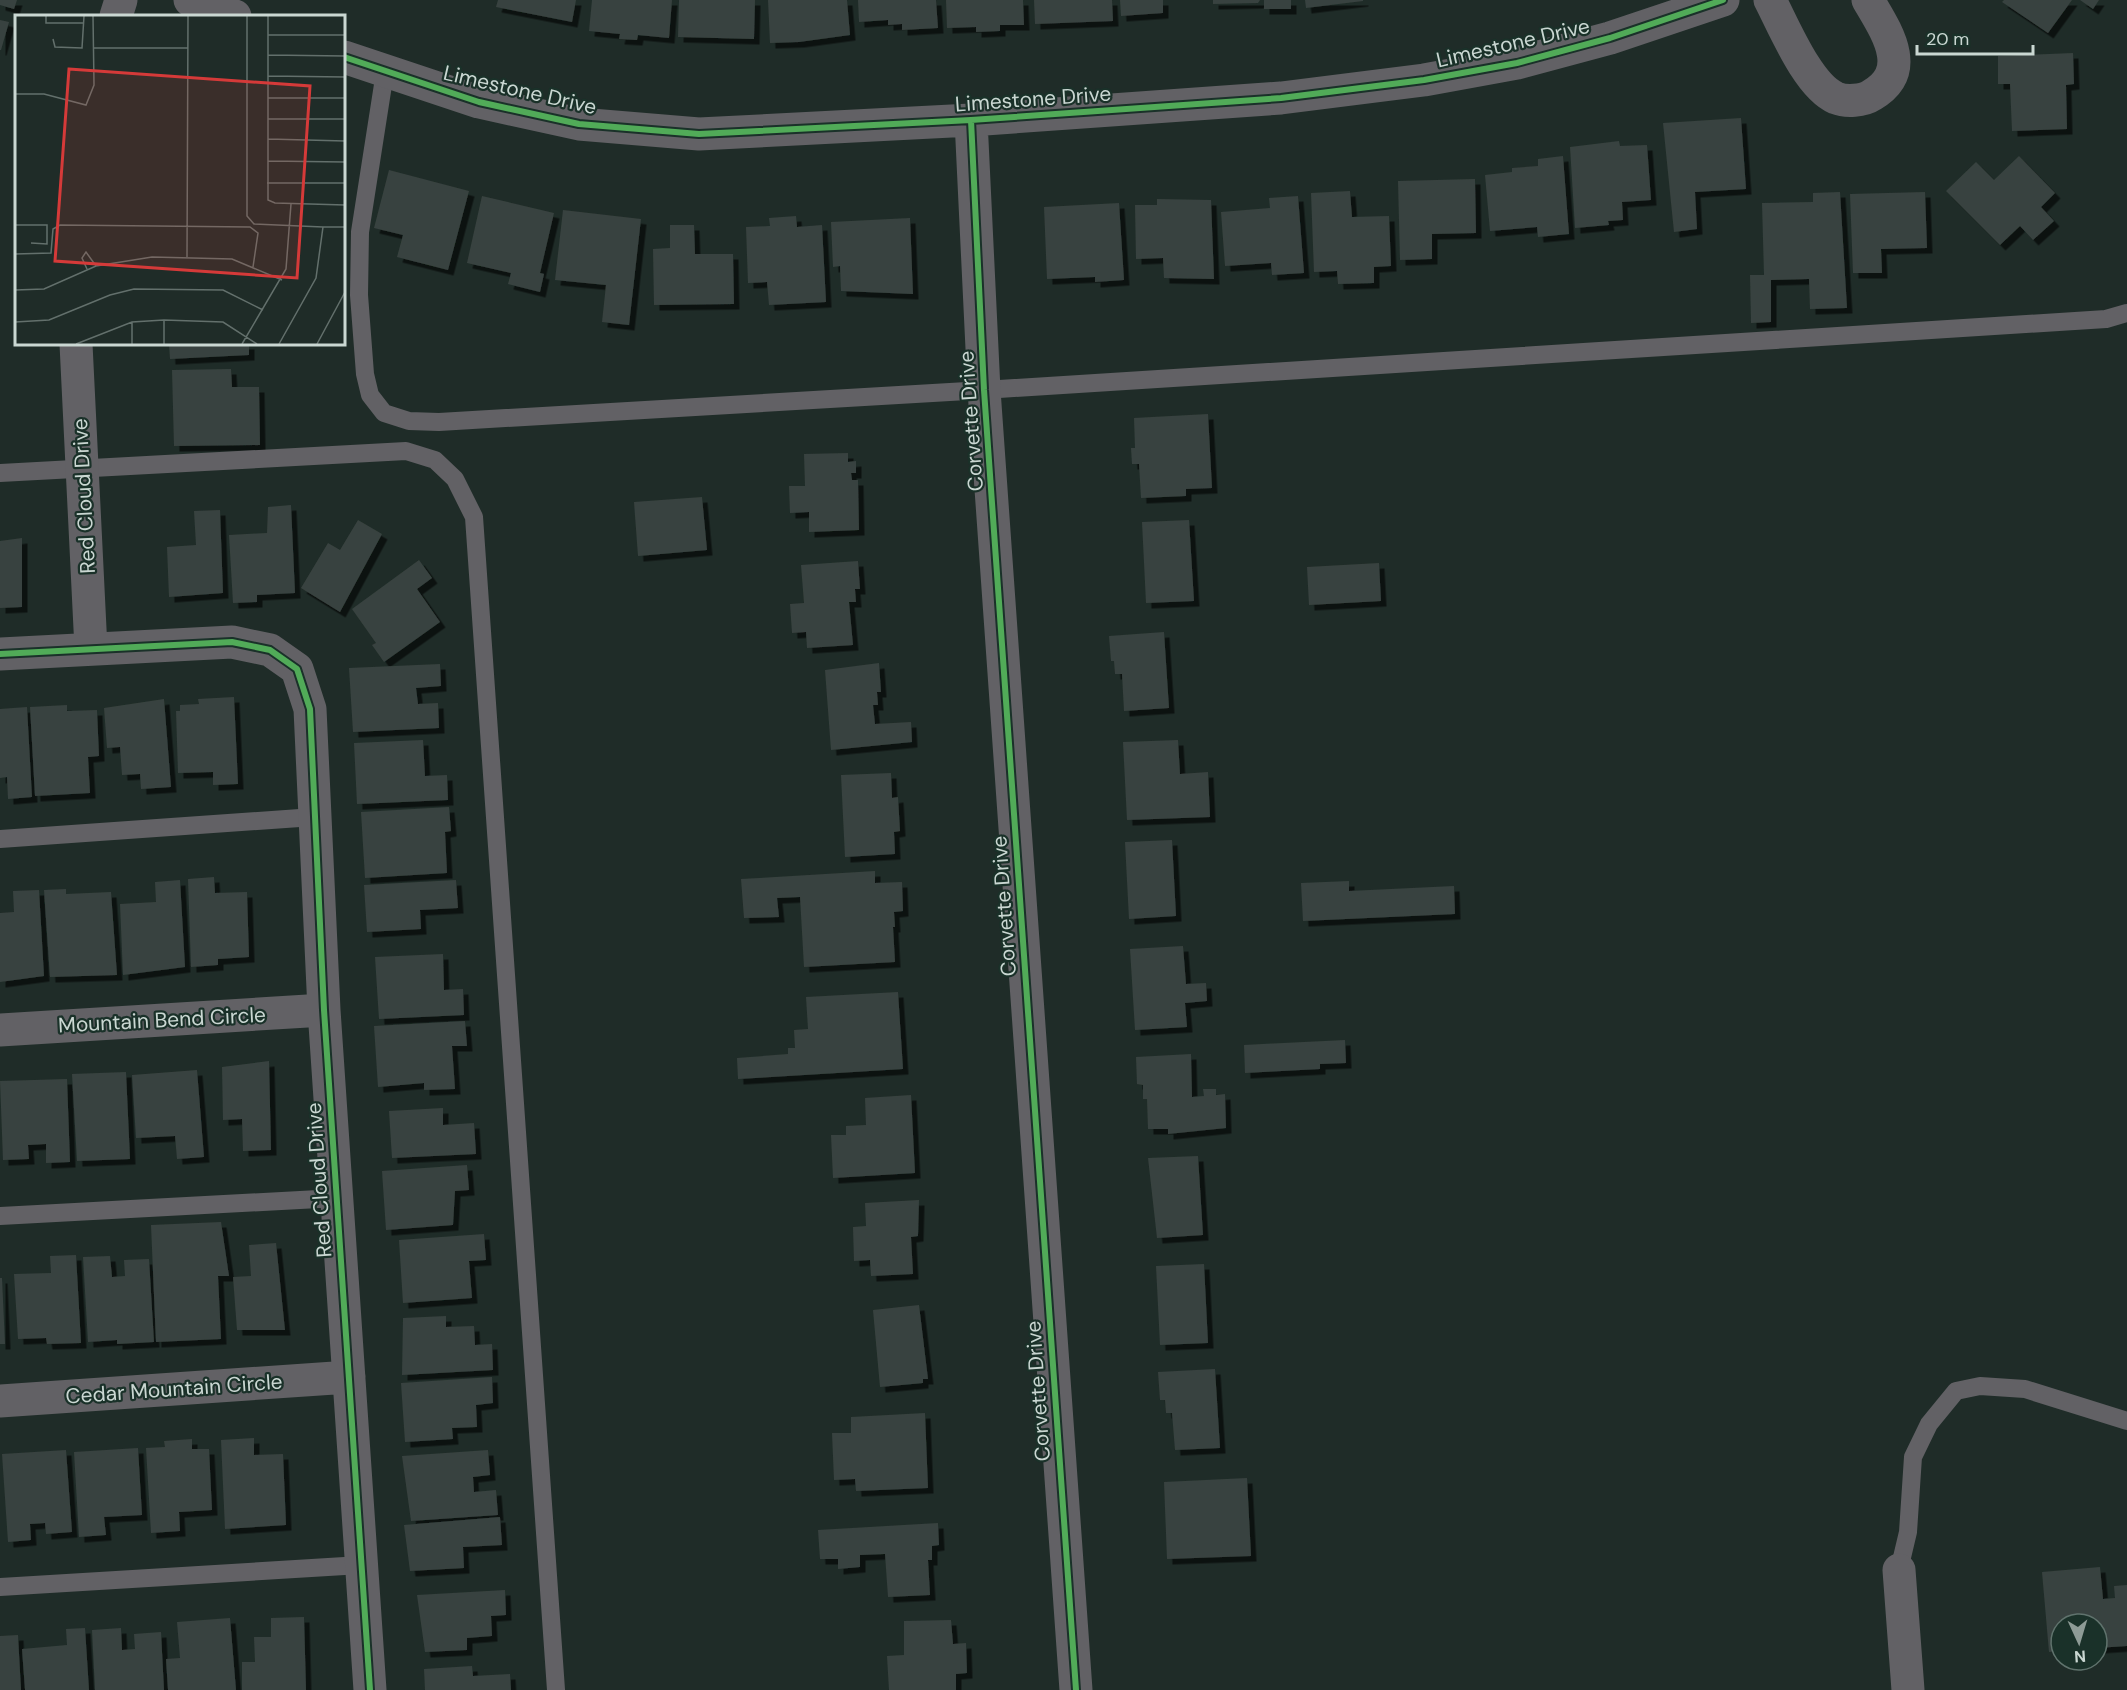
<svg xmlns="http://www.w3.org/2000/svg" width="2127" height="1690" font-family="'DM Sans',sans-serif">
  <defs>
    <filter id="shadow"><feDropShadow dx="5.5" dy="5.5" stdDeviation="0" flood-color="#0009"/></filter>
  </defs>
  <rect width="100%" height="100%" fill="#1f2c28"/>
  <path fill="#38423f" filter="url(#shadow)" d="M0,0H17L14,9L0,5Z
    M498,0H576L572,22L496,7Z
    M592,0H672L669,38L638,35L637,40L619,39L620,34L589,31Z
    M679,0H755L754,39L678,37Z
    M768,0H847L850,35L799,42L770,43Z
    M858,0H936L938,28L902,30V24L888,25V20L859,22Z
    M946,0H1023L1024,25H1000V31L976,32V27L947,28Z
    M1034,0H1112L1113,21L1035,24Z
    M1120,0H1163V13L1121,16Z
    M1213,0H1260L1258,3L1213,4Z
    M1264,0H1291V9H1264Z
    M1305,0H1363V1L1306,8Z
    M2004,0H2072L2048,33L2002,2Z
    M2080,0H2099L2093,9Z
    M0,20L9,22L1,50H0Z
    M2073,53L2074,84L2066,85L2067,129L2012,131L2010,84H1998V56Z
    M1741,118L1746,189L1695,192L1697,229L1674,232L1663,123Z
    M1619,141L1620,146L1647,145L1651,200L1622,202L1623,220L1608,221L1609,225L1575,228L1570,147Z
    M1563,156L1569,234L1538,237L1537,227L1490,231L1485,175L1512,172V168L1538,166V159Z
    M2019,156L2055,193L2041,207L2054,221L2033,240L2020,226L2000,245L1946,191L1976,162L1994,180Z
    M389,170L469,191L448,270L397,257L403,235L374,228Z
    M1475,179L1476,233L1432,234V259L1400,260L1398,181Z
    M1350,191L1352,217L1389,216L1391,266L1374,267V283L1338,284L1337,271L1314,272L1311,193Z
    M1840,192L1847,308L1810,309L1809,279L1771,280V322L1751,323L1750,275H1764L1762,203L1813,202V193Z
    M1925,192L1927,248L1881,249L1882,273H1853L1850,194Z
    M482,196L554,213L540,273L544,274L540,292L508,284L511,273L467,263Z
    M1298,196L1304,273L1272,275L1271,263L1225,266L1221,212L1270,208L1269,198Z
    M1157,199L1211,200L1214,279L1164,278L1163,258L1136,259L1135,205H1157Z
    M1119,203L1124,280L1095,282V277L1047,279L1044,207Z
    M563,210L641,219L629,325L602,322L606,285L555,280Z
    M796,216L797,227L822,225L826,302L769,305L767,282L748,283L746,227L770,226L769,218Z
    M910,218L913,294L841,291L840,266L833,267L831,222Z
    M670,225H694L695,254H733L734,304L654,305L653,249L670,248Z
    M169,344H249V355L170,359Z
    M231,369L232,387H259L260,445L174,446L172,370Z
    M1208,414L1212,488L1186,489V496L1141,498L1139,464H1132L1131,448H1135L1134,418Z
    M848,453V462L856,461V473H851L852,480H858L859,530L809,532V512L790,513L789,486H805L804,454Z
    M702,497L707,550L638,556L634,502Z
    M291,505L295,593L257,595V602L233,603L229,535L267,533L268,507Z
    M220,510L223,593L169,597L167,547L196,545L194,511Z
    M358,520L382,534L340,612L301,588L328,543L340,550Z
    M1189,520L1194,601L1146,603L1142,522Z
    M22,538V607L0,608V541Z
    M419,560L432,578L417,589L440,622L384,662L372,645L376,643L352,609Z
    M858,561L860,589H855L856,602H849L853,645L807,648L806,632L792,633L790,604L804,603L801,565Z
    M1379,563L1381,601L1309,605L1307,567Z
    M1164,632L1169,708L1124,711L1122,674H1115L1114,661H1111L1109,636Z
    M879,663L881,692H877L878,705H873L875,724L911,722L912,742L831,750L825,670Z
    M440,664L441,686L416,688L418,704L438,703L439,728L353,732L349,668Z
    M234,697L238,784L213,785V772L178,773L176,711H180V705L199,704L198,699Z
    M164,699L171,787L141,789L140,774L122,775L120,747L107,748L104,708Z
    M67,705V711L97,710L99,756L88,757L90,793L35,796L30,707Z
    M27,707L32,797L8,799L7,777L0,778V709Z
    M423,740L425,776L447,775L448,800L357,804L354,743Z
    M1178,740L1180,774L1208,772L1210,817L1127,820L1123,742Z
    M891,773L892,798L898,797L900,831L894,832L895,854L845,857L841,775Z
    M449,807L451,831L445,832L447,873L365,878L361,812Z
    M1172,840L1176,916L1129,919L1125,842Z
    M875,871V883L902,882L903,911L894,912L895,927H893L895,962L804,967L800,897L777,898L779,917L744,918L741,879Z
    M214,877L215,893L247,892L249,957L218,959V965L191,967L188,879Z
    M180,880L185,967L123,975L120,904L156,902L155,882Z
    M456,880L458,908L420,910L421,929L367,932L364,885Z
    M1349,881V891L1454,886L1455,914L1303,921L1301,883Z
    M66,889V894L111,892L117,975L50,977L44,890Z
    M39,890L44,976L0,982V913L14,912L13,891Z
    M1183,946L1186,984L1206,983L1207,1001L1185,1003L1187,1027L1135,1030L1130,949Z
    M443,954L444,990L463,989L464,1015L379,1019L375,957Z
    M898,992L903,1069L738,1079L737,1058L788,1054V1048H795L794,1030L808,1029L806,997Z
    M465,1021L467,1046H452L455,1089L424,1090V1083L378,1087L374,1026Z
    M1345,1040L1346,1063L1320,1064V1069L1245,1073L1244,1045Z
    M1191,1054L1192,1097L1204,1096L1203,1089H1216V1095L1225,1094L1226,1128L1168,1134V1129H1148L1147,1099H1143V1085L1137,1084L1136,1057Z
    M269,1061L271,1150L243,1151L242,1119L223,1120L222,1067Z
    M197,1070L204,1157L177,1159L175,1136L136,1138L132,1075Z
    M126,1072L130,1159L77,1161L72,1074Z
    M67,1079L70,1162L46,1163V1144L28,1145L29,1159L3,1160L0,1081Z
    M911,1095L915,1173L833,1178L831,1135H846V1126L866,1125L865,1098Z
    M443,1108V1125L474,1123L476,1154L392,1158L389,1111Z
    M1198,1156L1203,1235L1157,1238L1148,1158Z
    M467,1165L469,1190L455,1191L453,1225L386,1230L382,1171Z
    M919,1200L918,1236L911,1237L913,1274L871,1276L870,1260L854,1261L853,1227L866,1226L865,1203Z
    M221,1222L229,1276H218L221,1339L156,1342L151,1225Z
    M484,1234L486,1260L469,1261L472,1298L403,1303L399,1240Z
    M276,1243L285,1330H237L233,1277L251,1276L249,1245Z
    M76,1255L81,1343L47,1344L46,1338L18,1339L14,1274L51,1273L50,1256Z
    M110,1256L112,1277L125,1276L124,1260L149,1259L154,1342L117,1344V1340L88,1342L83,1257Z
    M1204,1264L1208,1343L1160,1345L1156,1266Z
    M0,1278H2L5,1344H0Z
    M919,1305L928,1379H923V1383L880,1387L873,1310Z
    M446,1316V1327L474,1326L475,1345L492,1344L493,1370L402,1375L403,1318Z
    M1215,1369L1220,1448L1175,1450L1172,1413H1166L1165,1400H1160L1158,1372Z
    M492,1377L493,1403L476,1405L477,1427L452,1428L453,1439L405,1442L401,1383Z
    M925,1413L928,1488L856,1491L855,1479L834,1480L832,1433H851V1417Z
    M254,1438V1455L283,1454L286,1525L225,1529L221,1440Z
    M192,1439V1449H209L212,1510L179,1512L180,1531L151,1533L146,1448L165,1447L164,1441Z
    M138,1448L142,1515L104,1517L106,1535L79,1537L74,1452Z
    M66,1450L72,1532L46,1534L45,1523L30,1524L31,1540L8,1542L2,1454Z
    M488,1450L490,1475L473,1477L474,1492L496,1490L498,1515L411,1521L402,1456Z
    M1247,1478L1251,1556L1167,1559L1164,1482Z
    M500,1517L502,1545L463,1547L464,1568L410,1571L404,1525Z
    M938,1523L939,1545L932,1546V1560H928L930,1595L888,1597L885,1554L860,1555V1567L838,1569V1559H820L818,1530Z
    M2100,1567L2103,1599L2115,1598L2114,1586L2127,1585V1646L2097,1648V1624H2061V1651L2049,1652L2042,1572Z
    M505,1590L506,1615L491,1616L492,1636L467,1638V1650L425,1652L417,1595Z
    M304,1617L306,1690H242V1662H255L254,1637H271V1618Z
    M230,1618L236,1690H168L166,1659L180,1658L177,1622Z
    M951,1620L953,1644L966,1643L967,1673L956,1674V1690H889L887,1656L904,1655V1621Z
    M85,1628L89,1690H25L22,1649L67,1645L66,1629Z
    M121,1628L122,1650L135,1649L134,1634L161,1632L164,1690H95L92,1630Z
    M18,1635L21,1690H0V1636Z
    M472,1666L473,1676L510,1674L511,1690H425L424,1669Z"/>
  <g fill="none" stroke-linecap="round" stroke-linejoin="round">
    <path stroke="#626165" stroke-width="18" d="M385,72L360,232L359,295L365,374L370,395L384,413L409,421L439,422L984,390L2106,319L2127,313
      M0,473L406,451L435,460L455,479L474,517L556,1690
      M0,839L314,817
      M0,1216L337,1198
      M1899,1570L1908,1532L1913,1457L1929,1424L1956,1391L1980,1386L2025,1389L2127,1421
      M0,1587L361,1565"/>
    <path stroke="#626165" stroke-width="33" d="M190,0L235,16
      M1770,0C1784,27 1808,86 1836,98C1846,102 1863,101 1872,95C1914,70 1886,31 1868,0
      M116,16L121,0
      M344,57L479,102L579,124L699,134L971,120L1281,98L1424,80L1517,63L1610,38L1723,0
      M971,120L984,390L1076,1690
      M76,344L91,649
      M0,654L232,642L270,650L297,669L310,709L324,1010L370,1690
      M0,1030L324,1010
      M0,1401L349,1377
      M1899,1570L1908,1690"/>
    <g stroke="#1a3129" stroke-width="10">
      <path id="cycleway" d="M344,57L479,102L579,124L699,134L971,120L1281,98L1424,80L1517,63L1610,38L1723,0
        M971,120L984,390L1076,1690
        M0,654L232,642L270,650L297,669L310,709L324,1010L370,1690"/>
    </g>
    <use href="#cycleway" stroke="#51ab58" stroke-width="6"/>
  </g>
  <g text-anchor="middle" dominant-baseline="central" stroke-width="4.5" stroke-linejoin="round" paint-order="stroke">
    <g font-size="21" fill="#cad7d2" stroke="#1a3129">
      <text transform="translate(1513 43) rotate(-13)">Limestone Drive</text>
      <text transform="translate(520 90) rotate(13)">Limestone Drive</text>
      <text transform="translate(1033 99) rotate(-4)">Limestone Drive</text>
      <text transform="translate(971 421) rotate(-94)">Corvette Drive</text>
      <text transform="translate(84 496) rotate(-93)">Red Cloud Drive</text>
      <text transform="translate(1004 906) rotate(-94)">Corvette Drive</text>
      <text transform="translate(162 1020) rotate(-3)">Mountain Bend Circle</text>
      <text transform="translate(319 1180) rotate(-94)">Red Cloud Drive</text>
      <text transform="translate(174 1389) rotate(-4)">Cedar Mountain Circle</text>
      <text transform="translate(1038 1391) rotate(-94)">Corvette Drive</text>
    </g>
  </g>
  <g transform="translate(15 15)">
    <rect width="330" height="330" fill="#1f2c28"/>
    <path fill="none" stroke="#63706c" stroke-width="1.5" d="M31,1V8H69M232,1V201L239,209L308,212M253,1V185L260,188L330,190M253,20H330M38,24L40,32L67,33L69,1M78,33H173M253,40L330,41M253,61L330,62M0,79H29L71,90L79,70L78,1M253,83H330M253,104H330M253,124L330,126M253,146L330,147M252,168H330M0,210H32V229L16,228M0,239L36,238L38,214L45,210L235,212L243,218L238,252M172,242L173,1M72,254L67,243L71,237L81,251M0,275L29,274L81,251L137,242L217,244L267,265M0,307L34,305L95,280L119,274L208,275L248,295M61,329L117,307L149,305L208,307L242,329M117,329V307M149,329V305M227,329L271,254L276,189M264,329L301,263L308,212H330M302,329L330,277"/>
    <path fill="#d53a39" fill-opacity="0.15" stroke="#d53a39" stroke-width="3" d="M54,54L295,71L282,263L40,246Z"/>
    <rect width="330" height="330" fill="none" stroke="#cad7d2" stroke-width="3"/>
  </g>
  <g transform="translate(2079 1642) rotate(176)"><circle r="28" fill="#1a3129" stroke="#60736d" stroke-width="1.5"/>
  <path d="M0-4.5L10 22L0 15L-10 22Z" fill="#8e9b96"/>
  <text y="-9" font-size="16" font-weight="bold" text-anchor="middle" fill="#cad7d2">N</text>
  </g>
  <path d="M1917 45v9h116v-9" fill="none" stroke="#cad7d2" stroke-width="3"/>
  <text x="1926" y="45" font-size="18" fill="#cad7d2" stroke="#1a3129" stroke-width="4.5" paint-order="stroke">20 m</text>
</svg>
